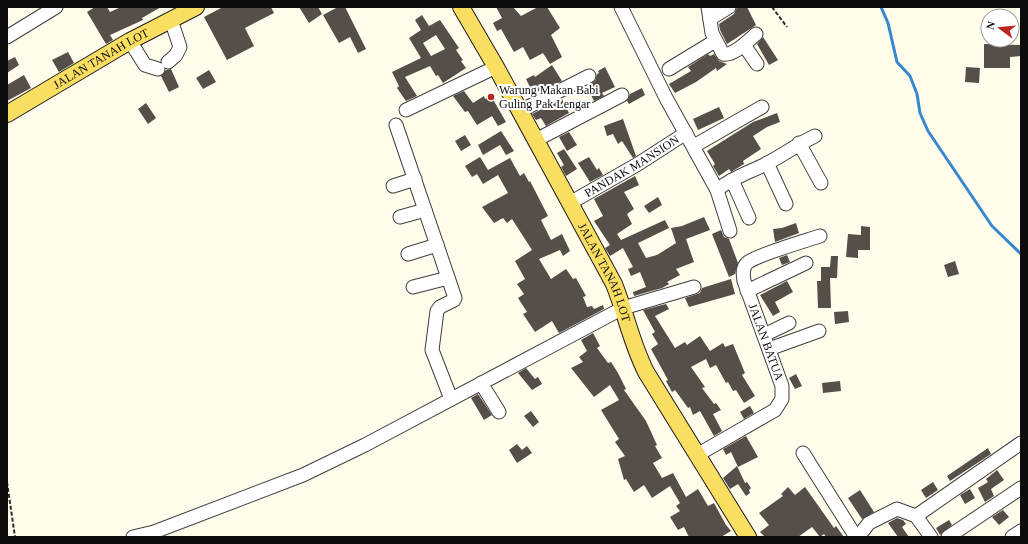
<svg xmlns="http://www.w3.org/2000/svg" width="1028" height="544" font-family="Georgia,serif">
  <rect width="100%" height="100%" fill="#fffceb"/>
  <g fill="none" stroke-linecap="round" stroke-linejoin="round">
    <path stroke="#3688ce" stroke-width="3" d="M881,7L888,23L897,62L910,76L917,94L920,113L928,131L992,226L1021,254"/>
  </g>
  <path fill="#554e49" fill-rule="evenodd" d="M95,7H107L110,12L121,7H161L142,18L143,20L110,35L113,40L106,44L87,12Z
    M223,7H271L274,13L245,28L254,46L227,60L204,17Z
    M299,7H318L322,14L309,23Z
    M338,7H345L366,49L358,53L350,37L339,43L323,15Z
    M496,7H513L521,16L538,7H547L560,28L551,35L562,57L550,64L543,53L530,60L523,47L514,52L501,29L497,31L493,23L502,18Z
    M737,7H747L756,25L727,44L720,30L719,24L734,14Z
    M422,15L429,26L440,20L459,48L456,50L463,60L461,61L466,68L443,83L438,75L436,76L430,66L405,77L417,96L406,101L397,88L399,86L392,72L421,58L409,38L421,30L415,20ZM436,35L445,49L431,56L423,43Z
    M763,37L778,60L769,65L757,44Z
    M984,44L1021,45V56L1010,57V68H984Z
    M68,52L74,63L59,72L52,60Z
    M708,54L710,56L714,54L719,61L727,64L717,71L716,68L696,82L675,93L669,84L691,71L688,67Z
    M15,57L19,65L7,73V61Z
    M552,65L562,81L539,92L535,85L530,87L526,79L534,75L535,77Z
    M605,67L615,87L602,93L604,96L594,101L589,91L587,92L585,87L595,81L597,74L599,73L598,71Z
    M966,67L980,68L979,83L965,82Z
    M171,69L179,87L169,92L161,76L166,70Z
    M209,70L216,82L203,89L196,78Z
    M24,75L31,88L7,101V85Z
    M642,88L645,95L629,104L627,101L630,94Z
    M464,91L473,103L484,96L485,99L491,96L506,122L498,126L492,116L477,125L468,111L465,112L453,96Z
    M562,99L569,113L546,126L541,118L536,120L532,114Z
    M146,103L156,118L148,124L138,109Z
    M719,107L724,118L698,130L693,119Z
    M777,113L780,122L767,127L753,136L761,149L743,161L744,164L731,172L729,169L719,176L713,166L715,164L707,151L753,122Z
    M623,119L636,156L633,158L622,141L618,144L613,134L607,136L604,126Z
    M501,131L514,151L506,155L500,145L483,155L478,145Z
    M569,132L577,145L567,151L559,137Z
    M465,135L471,145L461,151L455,141Z
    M564,149L577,169L566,176L561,167L564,165L557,153Z
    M480,157L488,170L510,158L520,176L524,173L529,182L530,181L548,216L541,220L551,240L562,234L570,251L563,256L560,250L539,259L551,279L566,269L573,279L576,278L586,296L583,297L587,307L592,306L594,309L603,305L604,309L559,333L552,321L535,332L523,314L527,312L518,298L524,294L517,284L525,279L515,261L532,250L512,219L507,223L503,218L494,223L482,207L508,193L498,175L483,184L477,174L472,177L465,166Z
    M589,157L597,170L599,168L603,175L590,182L578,163Z
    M635,176L639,185L624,192L634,209L627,214L632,224L617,234L621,240L665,220L669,228L638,243L646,258L657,255L676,243L671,228L682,226L704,217L710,230L686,239L694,262L676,269L680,275L667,282L669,284L662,288L634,296L633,292L646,287L640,272L631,276L628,269L633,267L623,248L610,256L605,248L610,245L594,221L603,216L594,199Z
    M658,197L662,205L649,213L644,206Z
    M796,223L799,233L775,242L773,229L782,228Z
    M861,226L870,227V250H858V258L846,257L848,234L861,235Z
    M721,230L724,237L729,239L738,263L735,274L729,277L712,234Z
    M787,255L790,262L782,265L779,258Z
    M831,256H838L837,278H830L831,308H818L817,281H821V267H830Z
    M955,261L959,274L948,277L944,265Z
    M731,279L735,294L689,307L685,298L700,293L702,288Z
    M787,281L793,292L775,302L780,312L773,316L760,295Z
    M666,304L669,309L655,316L675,348L685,342L687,345L700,336L710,351L723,343L725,347L733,344L745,373L742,375L755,396L744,403L736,390L733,391L728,382L726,383L716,365L710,368L706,359L691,367L705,387L702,388L714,404L716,403L721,410L713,414L722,431L714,436L700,411L693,415L690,407L688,408L675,390L672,392L666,381L668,380L651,349L658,344L652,334L655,332L643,310Z
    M848,311L849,322L835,324L834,312Z
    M593,333L600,346L597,348L608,363L611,362L618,373L626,389L624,390L646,421L657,445L655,446L662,458L653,463L662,478L673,473L686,497L698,489L708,506L714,503L726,525L731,531L721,537H689L684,527L678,530L670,517L680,511L676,506L680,503L670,486L652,498L644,485L634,492L626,479L624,480L618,459L625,456L615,442L619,439L601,410L619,400L610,385L594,397L571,368L583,362L579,357L587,351L581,340Z
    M526,368L535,379L538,377L542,384L532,390L518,373Z
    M796,374L802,386L795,389L789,378Z
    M840,381L841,391L823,393L822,383Z
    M478,394L492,415L484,420L471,398Z
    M750,406L754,413L744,419L740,412Z
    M531,411L539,422L533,427L524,416Z
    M746,436L758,457L738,467L731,452L726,455L723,449Z
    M517,444L522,450L527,446L532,453L517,463L509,450Z
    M988,448L991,454L950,481L947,476Z
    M737,466L745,483L747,482L751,488L749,490L750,493L746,496L738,484L730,489L723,478Z
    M997,470L1004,480L991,489L994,496L985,502L978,488L988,482L986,479Z
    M933,482L938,490L926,498L921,490Z
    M788,487L795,495L805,487L834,528L836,526L844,537H826L824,534L820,537L812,527L798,537H765L760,532L769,525L759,513L783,496L781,494Z
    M970,489L975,498L965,504L960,495Z
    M860,490L874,512L862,519L848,498Z
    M1003,510L1009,517L999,525L992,517Z
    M897,518L903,520L906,524L902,527L909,537H898L888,523Z
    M949,520L952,525L940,535L936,528Z"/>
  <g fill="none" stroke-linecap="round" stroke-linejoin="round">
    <g stroke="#3f3f3f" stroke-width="15">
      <g id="minor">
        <path d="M621,7L666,98L717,190C731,178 750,172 766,164C783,155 798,144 815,136"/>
        <path d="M708,7L712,33L723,54C734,56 748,41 756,34"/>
        <path d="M710,19L729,7"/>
        <path d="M7,37L56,7"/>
        <path d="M130,41L145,65L158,69"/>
        <path d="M744,45L757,64"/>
        <path d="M168,62L176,55L180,47L171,20"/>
        <path d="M669,69L715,41"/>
        <path d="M406,110L496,67"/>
        <path d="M520,111L589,76"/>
        <path d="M396,125L455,298L454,300L440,307L437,311L432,350L451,399"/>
        <path d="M536,140L622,95"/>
        <path d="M799,143L821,183"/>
        <path d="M694,146L762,107"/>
        <path d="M767,163L786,204"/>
        <path d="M732,180L749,218"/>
        <path d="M393,186L415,179"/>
        <path d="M717,190L730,231"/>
        <path id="s1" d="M570,203L638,164L686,133"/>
        <path d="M400,217L425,210"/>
        <path d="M408,254L437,245"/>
        <path d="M413,287L448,278"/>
        <path d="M747,291L806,263"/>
        <path d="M764,335L789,323"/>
        <path d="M769,349L819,331"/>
        <path d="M481,383L499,412"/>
        <path d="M803,453L856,537"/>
        <path d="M697,455L775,410L782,399V386L744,281C743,275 742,268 747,263C756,255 805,241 820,236"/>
        <path d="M916,516L1021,443"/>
        <path d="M133,537L154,532L303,475L365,445L623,308L694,287"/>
        <path d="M858,537L869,523L897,509L916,516L931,537"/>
        <path d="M948,537L1021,488"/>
        <path d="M1012,537L1021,531"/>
      </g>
    </g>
    <g stroke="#1d1d1d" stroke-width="18">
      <g id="major">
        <path id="s2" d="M461,7L496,67L614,284C626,314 631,342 646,372L748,537"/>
        <path id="s3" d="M7,114L130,41L196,7"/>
      </g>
    </g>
    <path stroke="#2e2e2e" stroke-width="2" stroke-dasharray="4 2" stroke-linecap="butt" d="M772,7L787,27
      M7,482L15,537"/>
    <use href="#minor" stroke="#fff" stroke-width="13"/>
    <use href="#major" stroke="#fade61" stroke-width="16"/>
  </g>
  <circle fill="#bd2523" stroke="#fff" stroke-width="1.5" cx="491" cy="97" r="4"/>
  <g text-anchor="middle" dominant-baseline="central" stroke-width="4" stroke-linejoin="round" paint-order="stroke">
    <g font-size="12" fill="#0c0c0c" stroke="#fff">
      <text stroke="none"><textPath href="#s3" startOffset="109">JALAN TANAH LOT</textPath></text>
      <text stroke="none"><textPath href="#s1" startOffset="72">PANDAK MANSION</textPath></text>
      <text stroke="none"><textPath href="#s2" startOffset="302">JALAN TANAH LOT</textPath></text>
      <text transform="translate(766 342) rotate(70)">JALAN BATUA</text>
    </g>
    <g font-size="12" fill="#0c0c0c" stroke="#fff" text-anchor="start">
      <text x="499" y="90">Warung Makan Babi<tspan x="499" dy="14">Guling Pak Lengar</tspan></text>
    </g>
  </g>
  <rect width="1028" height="544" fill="none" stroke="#0c0c0c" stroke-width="16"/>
  <g transform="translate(1000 28) rotate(286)"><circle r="19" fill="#ffffff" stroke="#9e9e9e"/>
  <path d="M0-3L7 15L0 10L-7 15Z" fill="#bd2523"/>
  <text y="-6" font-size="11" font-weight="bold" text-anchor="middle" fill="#0c0c0c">N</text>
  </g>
</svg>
